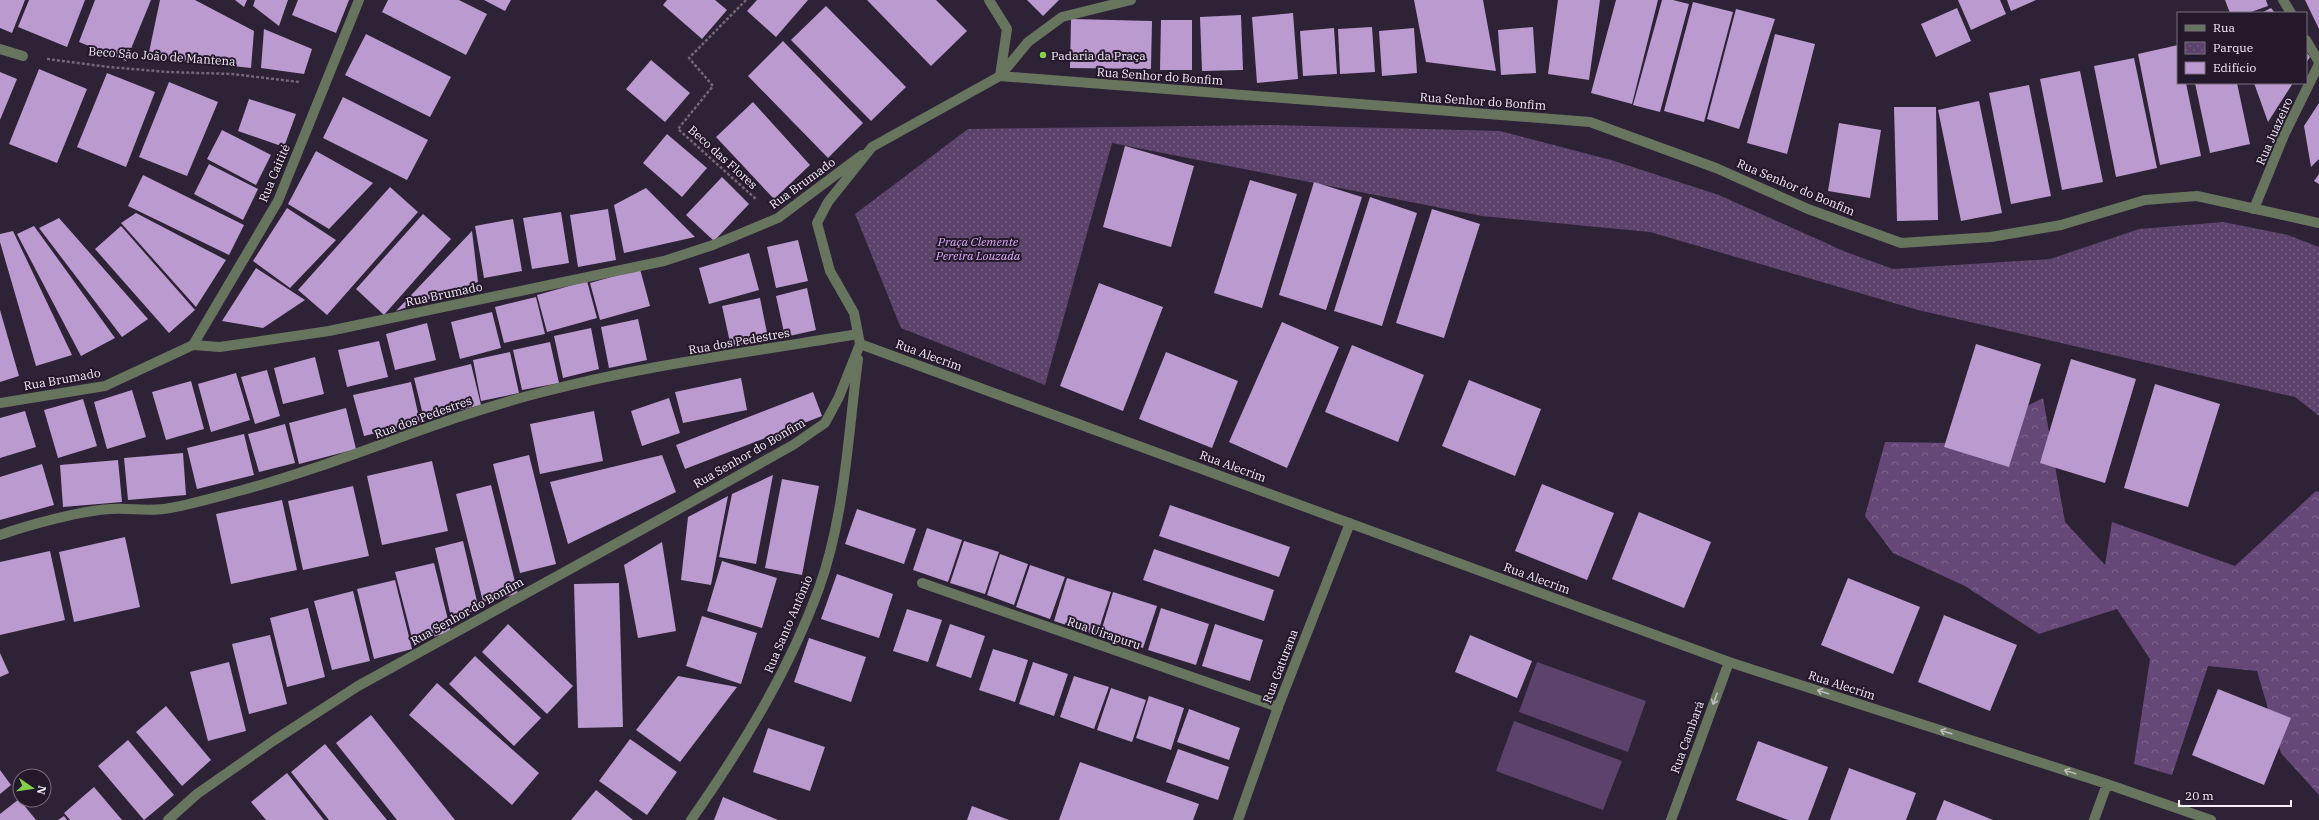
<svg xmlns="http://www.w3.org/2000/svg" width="2319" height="820" font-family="'IBM Plex Serif',serif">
  <defs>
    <pattern id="forest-crowns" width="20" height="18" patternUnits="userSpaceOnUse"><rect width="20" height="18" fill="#664878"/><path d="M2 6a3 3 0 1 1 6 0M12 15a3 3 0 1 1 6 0" fill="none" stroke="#7d638c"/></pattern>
    <pattern id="park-dots" width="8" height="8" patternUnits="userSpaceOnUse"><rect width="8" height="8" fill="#5c436b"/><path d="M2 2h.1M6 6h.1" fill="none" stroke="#745e81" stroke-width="1.8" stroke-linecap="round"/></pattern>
  </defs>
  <rect width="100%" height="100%" fill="#2e2236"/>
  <path fill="#5c436b" d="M1537,662L1646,701L1628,752L1519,712Z
    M1514,721L1622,761L1603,810L1496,771Z"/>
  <path fill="url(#forest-crowns)" d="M2043,398L2065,522L2105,565L2112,522L2235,566L2316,491L2319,492V795L2281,753L2257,671L2208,666L2172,775L2134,764L2150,659L2117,609L2039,634L1965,586L1893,553L1865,516L1885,442L1952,443Z"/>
  <path fill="url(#park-dots)" d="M1272,125L1500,131L1611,160L1719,195L1846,252L1893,269L2050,259L2139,229L2223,222L2288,235L2319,247V416L2295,397L1918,310L1650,232L1482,216L1112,143L1045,385L901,328L855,214L968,129Z"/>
  <path fill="#bb9acf" d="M0,0H25L12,33L0,28Z
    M29,0H85L67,47L18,27Z
    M95,0H151L126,61L79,42Z
    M160,0H195L254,31L251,68L148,57Z
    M235,0H247L244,7Z
    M255,0H288L279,26L253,6Z
    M298,0H349L336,33L292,15Z
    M388,0H459L487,14L466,55L382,12Z
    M484,0H511L505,11Z
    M667,0H715L727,10L702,39L663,5Z
    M757,0H808L776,37L747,11Z
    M867,0H936L967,31L931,66Z
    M1027,0H1059L1043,16Z
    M1414,0H1483L1496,71L1426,62Z
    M1558,0H1600L1589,80L1548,74Z
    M1616,0H1658L1632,104L1591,93Z
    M1662,0H1673L1689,4L1660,112L1633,105Z
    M1958,0H2000L2006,14L1971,30Z
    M2007,0H2036L2011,11Z
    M2225,0H2266L2268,6L2248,13H2230Z
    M2305,0H2319V29Z
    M1693,2L1733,12L1704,122L1664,111Z
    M826,6L906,87L871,121L791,40Z
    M1957,8L1971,41L1936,57L1921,24Z
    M2271,8L2275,13H2261Z
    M1736,9L1775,19L1739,129L1707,119Z
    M1293,13L1298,79L1257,83L1252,17Z
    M1241,15L1243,70L1202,71L1200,17Z
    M1071,19L1152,21L1151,69L1070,68Z
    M1161,20H1192V70H1160Z
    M1372,27L1375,72L1340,74L1338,29Z
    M1533,27L1536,73L1501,75L1498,30Z
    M1334,28L1337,74L1303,76L1300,31Z
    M1414,28L1417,73L1382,76L1379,31Z
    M264,29L312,49L304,74L261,68Z
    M366,34L451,77L430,117L345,75Z
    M1775,34L1815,44L1787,154L1747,143Z
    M783,41L863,123L828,158L748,76Z
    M2178,45V83H2186L2201,156L2160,165L2138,54Z
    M2306,52L2310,57L2306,63Z
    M2134,58L2157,168L2116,177L2094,66Z
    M651,60L690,93L665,122L626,89Z
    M39,69L87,89L57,163L9,144Z
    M2080,71L2103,182L2062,190L2040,79Z
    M0,72L17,79L0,120Z
    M107,73L155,92L126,167L77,147Z
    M169,82L218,102L187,176L139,157Z
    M2195,83H2237L2250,144L2210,153Z
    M2254,83H2293L2268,122Z
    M2029,85L2051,196L2011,204L1989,93Z
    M343,97L428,140L407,180L323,138Z
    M249,99L296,114L284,147L238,131Z
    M1979,101L2002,213L1961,221L1938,110Z
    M753,102L810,165L774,199L716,137Z
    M2319,103V159L2311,167L2304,126Z
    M1894,107H1936L1938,220L1897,221Z
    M1839,123L1881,130L1870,198L1828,191Z
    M222,130L271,155L256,185L207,159Z
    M667,134L707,168L682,197L643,163Z
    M1125,146L1194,166L1171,247L1103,227Z
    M316,151L373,183L329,229L288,204Z
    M209,164L258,189L243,220L194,194Z
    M2319,174V184L2314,181Z
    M143,175L244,225L229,255L128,206Z
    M722,177L749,204L714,241L686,215Z
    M1250,180L1297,194L1262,308L1214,293Z
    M1314,182L1362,197L1326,310L1279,295Z
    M390,187L418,212L327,315L298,290Z
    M646,188L695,237L624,253L614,205Z
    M1370,197L1417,213L1382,326L1334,311Z
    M287,208L336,240L290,288L253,261Z
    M608,209L616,260L578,267L570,215Z
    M1432,209L1480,224L1444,338L1396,323Z
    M561,212L569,263L532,269L523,218Z
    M136,213L226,260L196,307L121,223Z
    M423,214L451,239L384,315L356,289Z
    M59,218L148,319L122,337L39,228Z
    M513,219L522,271L484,278L475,226Z
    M34,226L115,338L81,356L17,234Z
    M121,226L195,310L169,333L95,249Z
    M13,231L72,355L36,366L0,242V234Z
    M472,231L478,282L396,311Z
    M798,240L808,281L776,288L767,247Z
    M749,253L759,290L709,304L699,268Z
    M256,268L305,300L263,328L222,321Z
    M640,269L650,306L600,320L590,283Z
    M587,281L597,318L547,332L537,295Z
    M1099,283L1163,307L1123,411L1060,386Z
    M807,288L816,330L785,337L776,296Z
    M536,297L545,334L504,343L495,307Z
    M760,298L768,338L731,347L722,306Z
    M0,310L19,376L0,382Z
    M492,312L501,348L460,359L451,322Z
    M638,319L647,360L609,368L601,327Z
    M1282,322L1339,347L1287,468L1229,442Z
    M427,323L436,360L395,370L386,334Z
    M591,328L599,369L563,378L554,336Z
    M379,341L388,377L347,387L338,350Z
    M550,342L559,383L522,390L513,350Z
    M1976,344L2041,364L2009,467L1944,447Z
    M1352,345L1424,375L1398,442L1325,412Z
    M510,352L519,393L481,401L473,360Z
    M1166,352L1238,381L1212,448L1139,419Z
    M315,357L324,394L283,404L274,368Z
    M2071,359L2136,379L2105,483L2040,463Z
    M471,364L481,405L424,419L414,378Z
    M267,370L280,416L255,424L241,377Z
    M236,373L250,420L211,432L198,384Z
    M741,378L747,410L683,423L675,392Z
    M1469,380L1541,409L1515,476L1442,446Z
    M191,381L204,429L166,440L152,392Z
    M411,382L420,422L364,436L353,395Z
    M2155,384L2220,404L2188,507L2124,488Z
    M132,390L146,437L107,449L94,402Z
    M813,392L822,416L685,469L676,445Z
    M669,398L680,433L642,446L631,411Z
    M83,399L97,446L58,458L44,410Z
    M346,408L356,449L299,464L289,423Z
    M25,411L36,447L0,458V418Z
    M594,411L603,461L540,474L530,424Z
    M285,424L295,463L259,472L248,434Z
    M244,434L254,475L197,489L187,448Z
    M183,453L186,495L128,500L124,458Z
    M529,455L556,564L520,573L493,464Z
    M662,455L676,492L568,544L550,482Z
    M118,460L122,502L63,507L60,465Z
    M432,461L448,531L382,545L367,476Z
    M42,464L54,505L0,520V477Z
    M773,475L756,564L719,557L732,494Z
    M782,479L819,486L802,575L765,568Z
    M1542,484L1614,513L1587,580L1515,551Z
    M491,485L518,594L483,602L456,494Z
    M353,486L369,556L303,570L288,501Z
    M728,496L711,585L681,580L688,517Z
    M282,500L297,570L231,584L216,514Z
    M1170,505L1290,547L1279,577L1159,536Z
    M857,509L916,529L904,564L845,544Z
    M1639,512L1711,542L1684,608L1612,579Z
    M927,528L962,540L948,582L913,570Z
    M125,537L140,607L74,622L59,552Z
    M463,541L479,610L451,617L435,548Z
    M964,541L999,552L985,594L950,583Z
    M662,542L676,631L638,638L624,565Z
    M1154,549L1274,590L1264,621L1143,580Z
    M50,551L65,620L0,635V562Z
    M1000,554L1028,564L1014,605L987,595Z
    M722,561L777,578L762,628L707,611Z
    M434,563L451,632L413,642L395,572Z
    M1030,565L1065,577L1050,619L1016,607Z
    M837,574L893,594L879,638L821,619Z
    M1067,578L1111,592L1097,635L1054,621Z
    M1848,578L1920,607L1893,674L1821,645Z
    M395,580L412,649L374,659L357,589Z
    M619,583L623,727L578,728L574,584Z
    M353,591L370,661L332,670L314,601Z
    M1113,592L1157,606L1143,648L1100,635Z
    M308,608L325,677L287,687L270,618Z
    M1161,608L1209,624L1196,665L1148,650Z
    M907,609L942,620L928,662L893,651Z
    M1944,615L2017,645L1990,711L1918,682Z
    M702,616L757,633L741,684L686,666Z
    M508,624L573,686L547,714L482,652Z
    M950,624L985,636L971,678L936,666Z
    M1215,624L1263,640L1250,681L1202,666Z
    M270,635L287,704L249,714L232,644Z
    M1470,635L1532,661L1517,698L1455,672Z
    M809,638L866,657L851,702L794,682Z
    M993,649L1028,660L1015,702L979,690Z
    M0,653L9,673L0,677Z
    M475,656L541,718L514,746L449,684Z
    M229,662L246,731L208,741L190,672Z
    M1033,662L1068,674L1054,716L1019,704Z
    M678,676L737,687L680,762L636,730Z
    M1074,676L1109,687L1094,729L1060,717Z
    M437,683L539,773L512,805L409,715Z
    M1111,688L1146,700L1132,742L1097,730Z
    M2218,689L2291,718L2264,785L2192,755Z
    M1149,696L1184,708L1171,750L1136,738Z
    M166,706L211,760L182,786L136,732Z
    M1189,709L1240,728L1229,760L1177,742Z
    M371,715L455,820H397L336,743Z
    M768,728L825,747L810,791L753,772Z
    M630,739L677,772L647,815L599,781Z
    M128,740L174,795L144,820L98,766Z
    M1758,741L1828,767L1808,820H1788L1736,800Z
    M325,744L387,820H329L291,772Z
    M1178,749L1229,767L1218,800L1166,782Z
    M1080,762L1199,804L1193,820H1059Z
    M1849,768L1916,793L1906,820H1830Z
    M0,770L11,785L0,794Z
    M287,773L324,820H266L251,802Z
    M94,787L122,820H70L64,813Z
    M596,790L633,820H571Z
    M723,797L778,820H714Z
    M19,799L36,820H0V814Z
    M1944,800L1993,820H1936Z
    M972,806L1009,820H967Z
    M64,816L67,820H58Z"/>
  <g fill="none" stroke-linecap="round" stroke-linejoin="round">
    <path stroke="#726879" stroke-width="2.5" stroke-dasharray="3 2" stroke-linecap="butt" d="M746,0L689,58L713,86L678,129L757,200
      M47,59L109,67L168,72L232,74L299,82"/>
    <path stroke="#67755f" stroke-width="10" d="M0,49L23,56
      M2254,209L2284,135L2319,64
      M0,535C28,525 83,510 112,509C132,508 151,512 170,508C193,504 216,497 239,491C341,464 437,419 539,393C643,365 752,352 858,334
      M922,583L1278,707"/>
    <path stroke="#67755f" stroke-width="10" d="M989,0L1007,29L1000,76
      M2283,0L2291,13
      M2306,40L2319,62
      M1000,76L1028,42L1062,17L1131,0
      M860,344L1729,662L2107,784L2211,820
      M193,345L278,201L359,0
      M0,403L105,386L193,345L220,347L329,331L664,261L713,245L778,218L862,155
      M168,820L197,794L273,741L358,686L659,520L793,445L825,423L839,397L860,344L854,313L830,271L817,223L828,202L872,147L1000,76L1590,122L1716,168L1808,209L1901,243L1991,237L2061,225L2145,200L2197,196L2319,223
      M691,820C742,747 789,671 819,588C845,516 848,435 858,359
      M1238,820L1278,707L1350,523
      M1671,820L1729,662
      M2094,820L2107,784"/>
  </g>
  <defs><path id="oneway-shaft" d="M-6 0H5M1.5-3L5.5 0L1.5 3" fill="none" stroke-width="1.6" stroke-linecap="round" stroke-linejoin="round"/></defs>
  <g stroke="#bdbebd">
    <use href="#oneway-shaft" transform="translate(1823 692) rotate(-162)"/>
    <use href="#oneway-shaft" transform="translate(1715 699) rotate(110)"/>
    <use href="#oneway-shaft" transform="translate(1946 732) rotate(-162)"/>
    <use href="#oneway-shaft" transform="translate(2070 772) rotate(-162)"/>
  </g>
  <circle fill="#84d04e" stroke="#24182b" stroke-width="1.5" cx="1043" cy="55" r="4"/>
  <g text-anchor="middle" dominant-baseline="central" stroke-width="4" stroke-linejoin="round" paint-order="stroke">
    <g font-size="12" fill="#f7effc" stroke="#24182b" text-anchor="start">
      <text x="1051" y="55">Padaria da Praça</text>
    </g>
    <g font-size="12" fill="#f7effc" stroke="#24182b">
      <text transform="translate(162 56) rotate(4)">Beco São João de Mantena</text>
      <text transform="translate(1160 76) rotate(4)">Rua Senhor do Bonfim</text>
      <text transform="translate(1483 101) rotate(4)">Rua Senhor do Bonfim</text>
      <text transform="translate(2274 131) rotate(-66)">Rua Juazeiro</text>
      <text transform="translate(723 157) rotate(42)">Beco das Flores</text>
      <text transform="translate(274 173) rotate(-67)">Rua Caitité</text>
      <text transform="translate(802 183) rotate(-36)">Rua Brumado</text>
      <text transform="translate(1796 187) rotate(23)">Rua Senhor do Bonfim</text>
      <text transform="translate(444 294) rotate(-12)">Rua Brumado</text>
      <text transform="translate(739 341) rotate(-10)">Rua dos Pedestres</text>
      <text transform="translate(929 355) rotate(20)">Rua Alecrim</text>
      <text transform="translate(62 379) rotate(-10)">Rua Brumado</text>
      <text transform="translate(423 417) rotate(-20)">Rua dos Pedestres</text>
      <text transform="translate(749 453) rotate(-30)">Rua Senhor do Bonfim</text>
      <text transform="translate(1233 466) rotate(20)">Rua Alecrim</text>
      <text transform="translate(1537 578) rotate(20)">Rua Alecrim</text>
      <text transform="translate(467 611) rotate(-29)">Rua Senhor do Bonfim</text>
      <text transform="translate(788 624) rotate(-67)">Rua Santo Antônio</text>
      <text transform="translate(1104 633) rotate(19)">Rua Uirapuru</text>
      <text transform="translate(1280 666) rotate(-69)">Rua Gaturana</text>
      <text transform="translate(1842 685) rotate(18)">Rua Alecrim</text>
      <text transform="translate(1687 737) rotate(-70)">Rua Cambará</text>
    </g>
    <g font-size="12" font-style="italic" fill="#dcadf8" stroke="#24182b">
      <text x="978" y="241">Praça Clemente<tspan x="978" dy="14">Pereira Louzada</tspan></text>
    </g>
  </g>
  <rect x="2177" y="12" width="130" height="72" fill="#24182b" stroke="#786e7f"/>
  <rect x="2185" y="25" width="20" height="6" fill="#67755f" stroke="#786e7f"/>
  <text x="2213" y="32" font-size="12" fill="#f7effc">Rua</text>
  <rect x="2185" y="42" width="20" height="12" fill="url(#park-dots)" stroke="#786e7f"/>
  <text x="2213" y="52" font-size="12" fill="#f7effc">Parque</text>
  <rect x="2185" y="62" width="20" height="12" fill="#bb9acf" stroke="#786e7f"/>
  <text x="2213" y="72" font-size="12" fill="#f7effc">Edifício</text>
  <g transform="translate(32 788) rotate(103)"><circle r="19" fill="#24182b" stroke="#786e7f"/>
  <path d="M0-3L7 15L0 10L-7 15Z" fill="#84d04e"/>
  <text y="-6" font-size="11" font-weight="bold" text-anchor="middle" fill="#f7effc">N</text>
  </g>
  <path d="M2179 800v6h112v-6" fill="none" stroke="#f7effc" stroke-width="2"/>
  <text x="2185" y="800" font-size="12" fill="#f7effc" stroke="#24182b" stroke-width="3" paint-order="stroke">20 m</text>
</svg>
